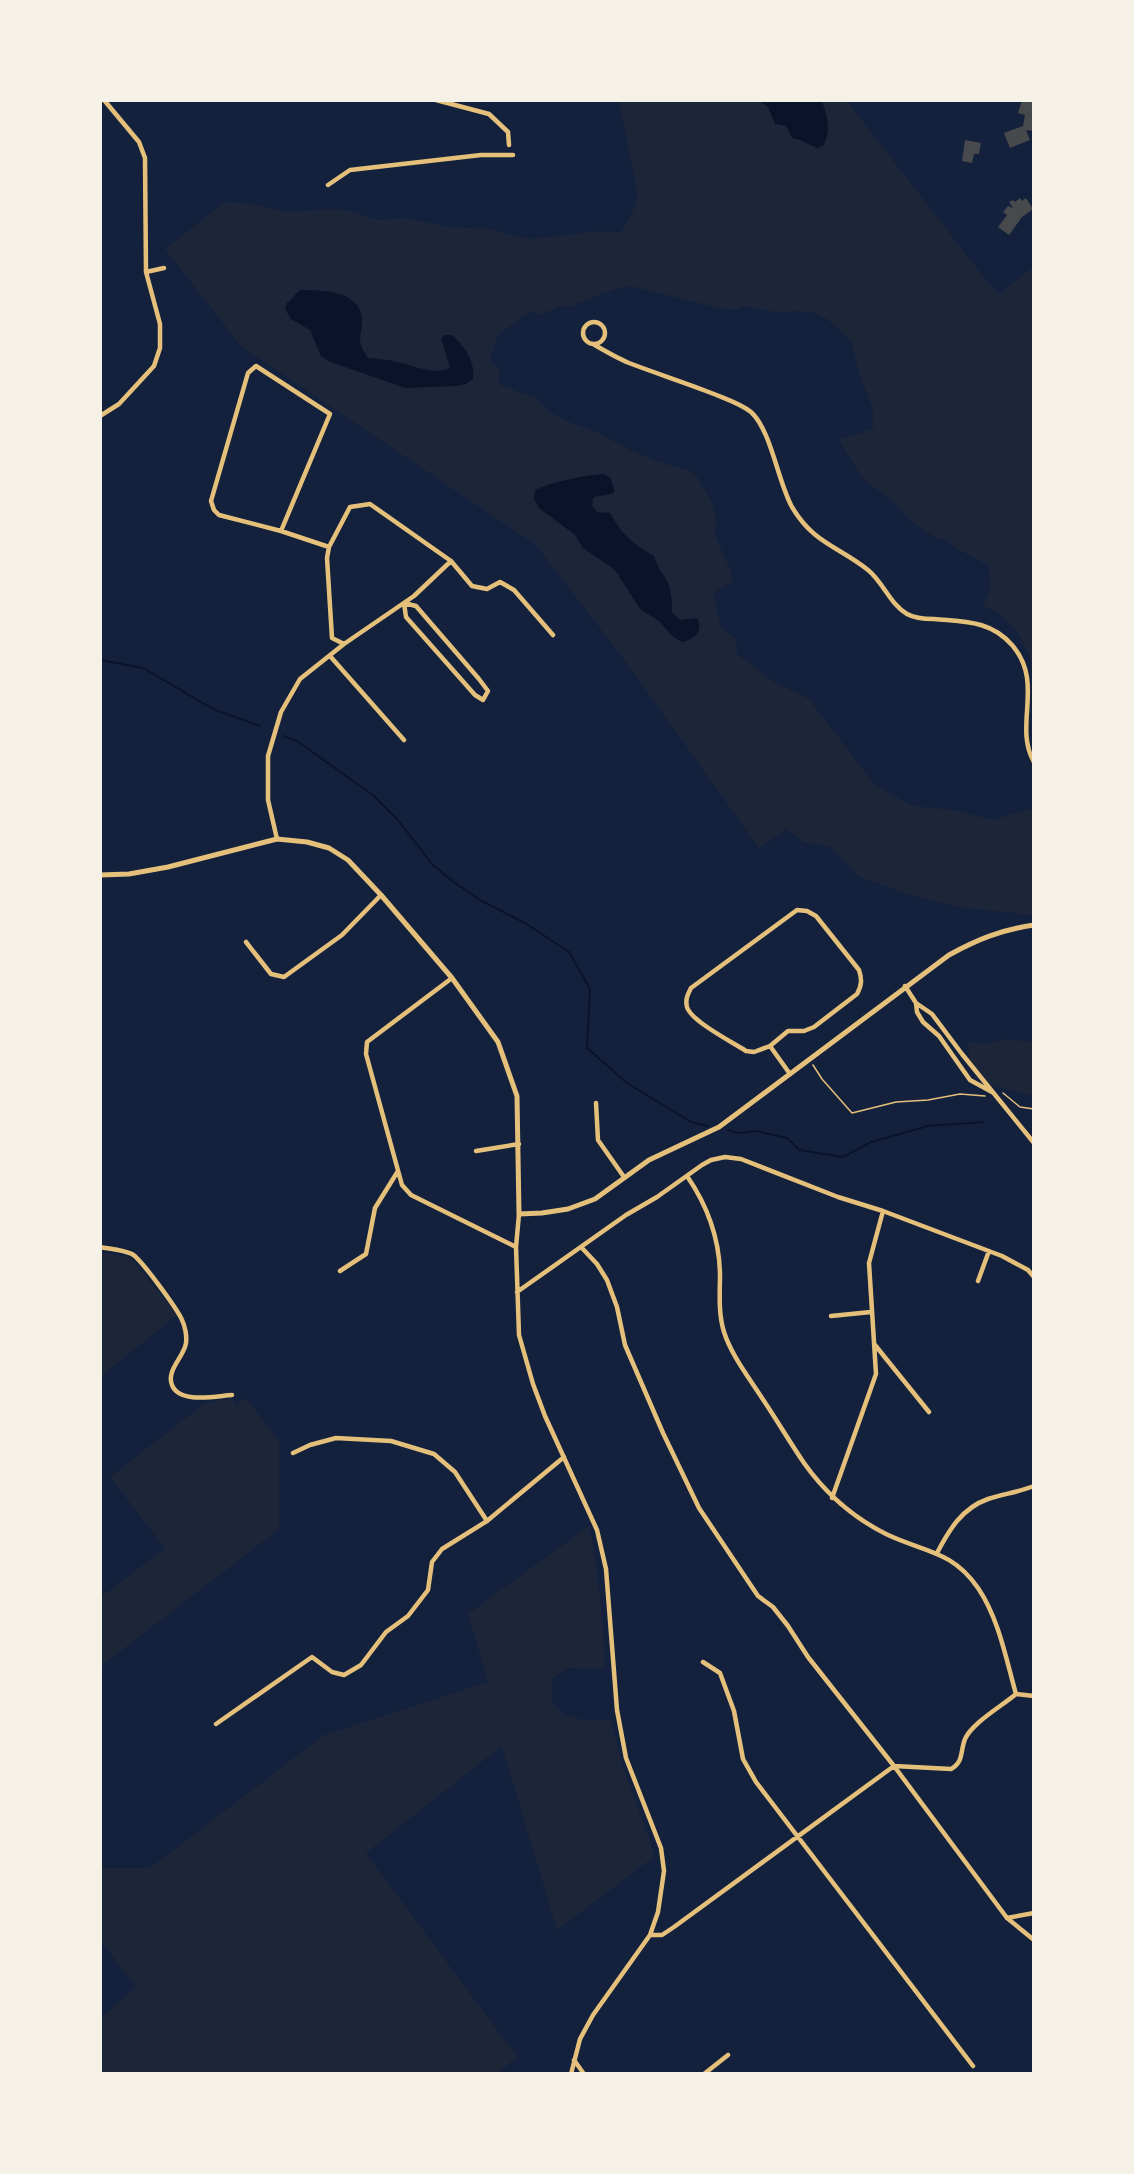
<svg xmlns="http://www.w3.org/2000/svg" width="1134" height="2174" font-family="Ubuntu,sans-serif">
  <rect width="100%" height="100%" fill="#14213d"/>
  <path fill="#1d2539" d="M619,101H847L989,284L1000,293L1031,269L1033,264V664C1021,638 1013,616 983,606L991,588L989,566L961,551L947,541L936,538L911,521L889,498L863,479L839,440L873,429V409L860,376L851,341L827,319L814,313L800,311L776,312L743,306C736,312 728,309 719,308L631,286L615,289L572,306L558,307L543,314L533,312L521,317L498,336L490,359L500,371L498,384L536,398L549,411L562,419L596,432L632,451L662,463L688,470L697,476L712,503L716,519L715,535L732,574V582L713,593L721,628L736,639L737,654L772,681L809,699L875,785L913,806L953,810L994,820L1033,808V926L1031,915L957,907L907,894L858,876L831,847L804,842L786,829L759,848L623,658L536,545L241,346L165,249L225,202L245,203L289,212L328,209L347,210L377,220L407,218L447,227L492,229L513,236L532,239L601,231L621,232L633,211L638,196Z
    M1002,1039L1033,1042V1096L991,1085L971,1062L967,1042L988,1044Z
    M101,1252L131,1258L177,1315L101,1376Z
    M232,1398L236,1405L246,1398L279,1441V1529L101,1666V1597L165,1548L110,1477L204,1404Z
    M589,1526C599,1575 603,1618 605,1669L568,1668L553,1678L552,1702L563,1714L584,1720H611L622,1764L655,1856L557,1930L502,1746L366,1853L517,2057L496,2074L101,2073V2018L136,1987L101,1941V1868H150L324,1735L488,1682L468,1614Z"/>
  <path fill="#0b132b" d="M759,101H822C827,117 832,131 823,146L817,148L800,140L792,138L786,126L775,124L768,107Z
    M300,290C321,290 360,290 362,319C362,339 355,339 368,358C376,359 385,359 393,361C410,364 433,376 450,368L441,338L445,335H452C464,345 476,363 473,379L466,384L457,386L405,388L328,361L321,356L310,330L291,319L285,309L287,303Z
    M603,474L610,477L614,488V492C608,497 599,494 593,498L592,506L597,512L610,513C623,536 632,543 654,556C658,570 663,572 668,583C672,593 672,601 672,612L680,620L697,618C704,631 694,640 682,642L672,636L659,621L640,609L615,570L583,548L575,535L539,508L534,499L535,490C555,481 581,476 603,474Z"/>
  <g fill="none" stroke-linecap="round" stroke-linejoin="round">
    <path stroke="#0b132b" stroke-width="2" d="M100,660L143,668L213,709L260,726
      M283,736L297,741L374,796L398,820L432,864L451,880L480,900L525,923L569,952L590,989L587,1048L627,1083L691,1122L707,1126
      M728,1130L738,1133L756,1131L787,1138L799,1150L843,1157L871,1142L928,1126L983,1122"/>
  </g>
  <path fill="#48494c" d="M1022,100H1034V131L1026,130L1030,140L1010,148L1004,133L1023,126L1025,115L1018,113Z
    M965,140L981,143L979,154H974L972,163L962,161Z
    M1020,198L1022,201L1026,198L1033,209L1022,217L1009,235L998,227L1007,215L1003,212L1008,206L1013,208L1009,202L1013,200L1015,202Z"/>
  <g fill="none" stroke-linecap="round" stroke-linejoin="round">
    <path stroke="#e5c07b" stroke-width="1.5" d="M813,1065L822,1079L852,1113L896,1102L928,1100L960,1094L985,1096
      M1003,1093L1020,1107L1034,1109"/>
    <path stroke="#e5c07b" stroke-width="4.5" d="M436,100L489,114L508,132L509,145
      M328,185L350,170L481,155H513
      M146,272L164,268
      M583 333a11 11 0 1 1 22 0a11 11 0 1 1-22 0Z
      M593,344C605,351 617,358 629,363C658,374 686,383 714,394C726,399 741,404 751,412C771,430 778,482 792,507C814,544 838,546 868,570C883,582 890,604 907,614C914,618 925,619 934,619C964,622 990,620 1012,645C1045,683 1013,726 1034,762
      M100,416L119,404L154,366L160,348V324L146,272L145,158L139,142L104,100
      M281,531L330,414L256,366L248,373L211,501L214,510L219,515L281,531L329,547
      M451,561L472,586L487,589L500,582L514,590L553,635
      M404,603L416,606L479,679L488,691L483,700L475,695L406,617Z
      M330,656L404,740
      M277,839L268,800V756L281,712L300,679L344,644L332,638L327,558L329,547L350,507L370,504L451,561L414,596L344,644
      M246,942L271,974L284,977L342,935L381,895
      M452,978L367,1042L366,1054L402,1185L411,1195L516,1247
      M905,986L916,1003L932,1014L962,1054L1034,1143
      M916,1003L917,1012L923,1022L939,1036L970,1080L992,1092
      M770,1046L754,1052L746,1051C732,1042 691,1021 687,1007C685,999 688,994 691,988L797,910L807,911L816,916L859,970C862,979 862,985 857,994L814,1027L804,1031H788L770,1046L790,1074
      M596,1103L598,1140L624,1177
      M476,1151L519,1144
      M687,1176C707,1205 719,1237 720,1273C720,1292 718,1313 724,1332C731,1354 747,1375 760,1395C775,1417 789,1441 804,1463C826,1494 852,1517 886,1534C923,1552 952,1550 978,1588C999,1619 1006,1659 1016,1694
      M519,1214L516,1247L519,1335L533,1384L545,1416L597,1530L606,1569L617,1710L626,1758L661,1848L664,1871L658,1912L650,1935L593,2015L580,2039L571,2074
      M100,1247C110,1249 123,1250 132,1254C141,1259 178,1310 182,1320C185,1326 187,1336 186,1343C184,1357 166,1370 172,1385C179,1404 216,1396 232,1395
      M581,1247L597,1264L607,1280L617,1307L625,1345L663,1433L699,1508L758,1596L773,1607L788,1626L808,1657L894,1766L1007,1918L1034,1940
      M340,1271L366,1254L375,1208L398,1171
      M978,1281L989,1251
      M517,1292L626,1215L657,1197L702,1165L711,1160L725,1157L741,1159L838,1197L883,1211L1002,1256L1028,1270L1034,1277
      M831,1316L871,1312
      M875,1345L929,1412
      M293,1453L310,1445L336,1438L391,1441L434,1454L455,1472L487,1521
      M832,1498L876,1374L869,1263L883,1211
      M937,1553C949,1530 962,1508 988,1499C1003,1494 1019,1492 1034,1486
      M703,1662L720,1673L734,1711L743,1759L756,1782L973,2066
      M1016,1694L1034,1696
      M216,1724L312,1657L332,1672L344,1675L361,1665L386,1632L408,1616L428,1590L432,1562L442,1549L487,1521L564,1457
      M1007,1918L1034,1913
      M650,1935H662L674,1927L894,1766L951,1769C964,1762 960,1751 965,1739C972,1723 1002,1706 1016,1694
      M574,2060L584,2074
      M704,2074L728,2055"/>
    <path stroke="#e5c07b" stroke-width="5" d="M100,875L129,874L168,867L277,839L307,842L329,848L348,860L381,895L452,978L498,1042L517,1096L519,1214L542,1213L568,1209L595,1199L649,1160L719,1127L949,955C978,939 1001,930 1034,925"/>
  </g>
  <rect width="1134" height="2174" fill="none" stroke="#f6f1e7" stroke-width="204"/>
</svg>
